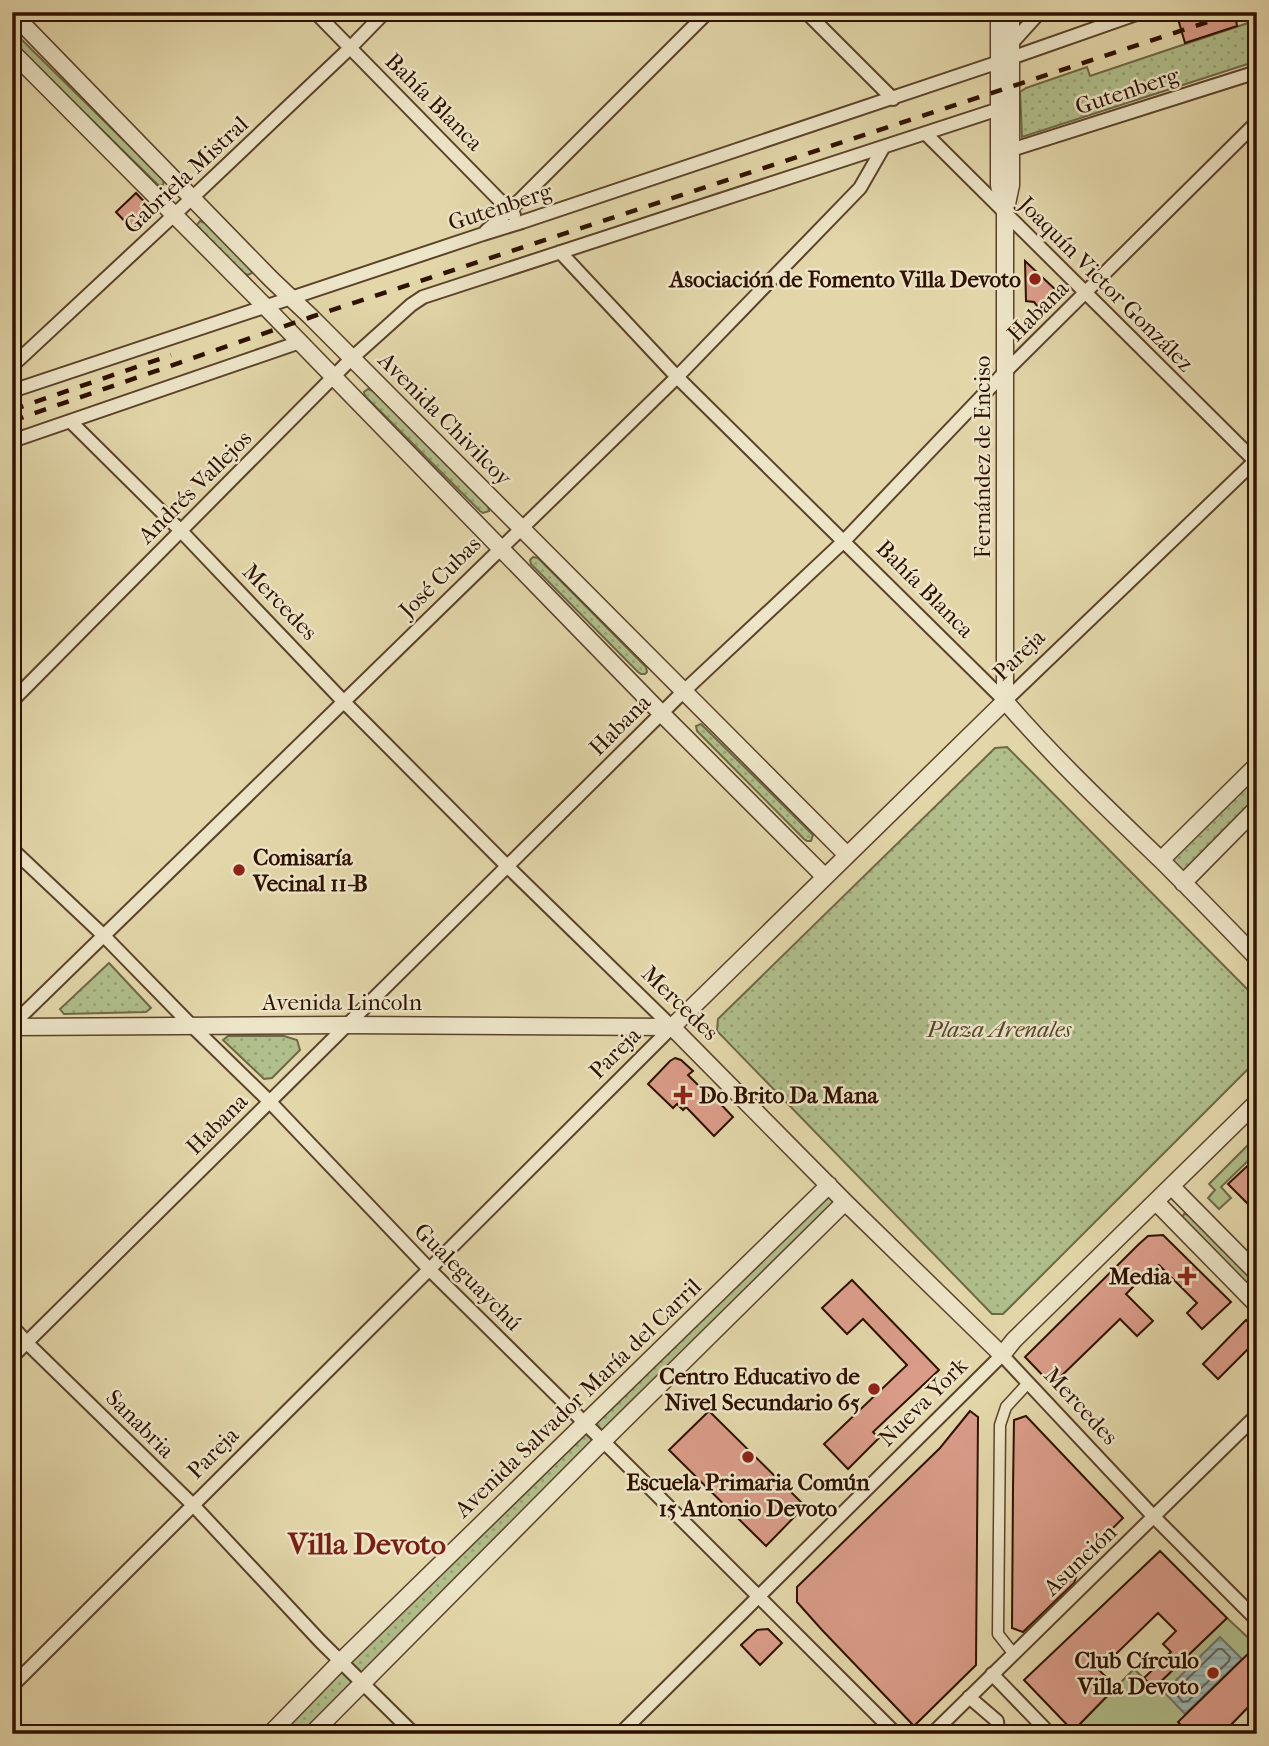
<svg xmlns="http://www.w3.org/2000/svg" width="1269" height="1746" font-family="'IM FELL French Canon',serif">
  <defs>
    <pattern id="park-dots" width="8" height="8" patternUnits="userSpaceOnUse" patternTransform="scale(1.75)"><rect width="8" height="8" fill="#b0bf8b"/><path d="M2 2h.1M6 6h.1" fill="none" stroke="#98a376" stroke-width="1.8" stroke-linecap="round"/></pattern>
    <pattern id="water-rules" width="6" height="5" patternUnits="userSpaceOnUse" patternTransform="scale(1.75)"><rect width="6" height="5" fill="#99b7b3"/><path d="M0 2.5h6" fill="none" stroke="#849c98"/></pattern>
  </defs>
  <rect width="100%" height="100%" fill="#e3d7aa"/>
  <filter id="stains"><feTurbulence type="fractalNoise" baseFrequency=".00286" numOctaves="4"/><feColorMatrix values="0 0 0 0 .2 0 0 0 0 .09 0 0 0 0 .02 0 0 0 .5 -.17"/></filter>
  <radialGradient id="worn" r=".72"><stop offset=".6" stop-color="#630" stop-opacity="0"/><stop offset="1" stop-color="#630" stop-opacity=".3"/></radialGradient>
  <path fill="#b0bf8b" stroke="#6f6846" stroke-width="2" d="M1248,1145L1256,1153L1221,1187L1231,1198L1219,1209L1208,1198L1215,1190L1209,1184Z
    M1227,1618L1257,1646V1698L1222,1734H1076L1073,1731L1134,1669L1154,1688Z"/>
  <path fill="url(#park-dots)" stroke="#6f6846" stroke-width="2" d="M1257,20V61L1022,137L1020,92L1026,88L1087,67L1090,76Z
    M16,34L162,178L164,180L163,185L159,186L156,183L12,42V35Z
    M200,221L205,223L250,267L252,273L248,275L243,273L198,228L197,225Z
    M368,389L373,391L488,506L489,511L483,513L480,511L365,396L364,392Z
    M533,557L538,558L646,667L647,672L645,674H641L638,672L531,564L530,560Z
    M701,724L813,835L811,841H807L804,839L697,731L696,726Z
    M1007,747L1257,999V1060L1003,1314H992L717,1031L718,1019L995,748Z
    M1257,765V808L1183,883L1161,860Z
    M109,963L151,1008L146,1012L64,1014L60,1009Z
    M228,1036H284L297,1040L300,1050L272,1078L264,1079L223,1040Z
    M829,1185L841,1197L312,1734H270Z
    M1184,1214H1187L1190,1215L1257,1283V1295L1182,1218Z"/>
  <path fill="url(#water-rules)" stroke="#6e756b" stroke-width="2" d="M1220,1637L1242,1659L1185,1714L1164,1692Z"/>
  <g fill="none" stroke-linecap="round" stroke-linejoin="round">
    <path stroke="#64645a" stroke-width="2" d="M1218,1649H1222L1230,1657L1229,1661L1188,1701L1183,1702L1176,1694V1690Z"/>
  </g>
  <path fill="#da9c89" stroke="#2e1100" stroke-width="2" d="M1176,12H1235L1237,26L1185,43Z
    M136,193L152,210L132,229L116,212Z
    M1025,261L1058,292L1039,308L1034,302L1026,301Z
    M675,1058L681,1060L693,1071L688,1075L711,1098L713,1096L733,1117L714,1136L686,1107L683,1110L677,1104L673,1108L648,1084L670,1061Z
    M1257,1157V1213L1228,1184Z
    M1163,1235L1231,1302L1202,1329L1187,1313L1197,1303L1159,1265L1150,1270L1126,1294L1153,1321L1137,1336L1120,1319L1052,1385L1025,1357L1139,1244L1148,1236Z
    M852,1280L939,1370L873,1432L879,1438L848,1469L824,1444L907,1365L863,1319L847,1334L822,1308Z
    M1246,1320L1257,1331V1340L1218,1379L1203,1364Z
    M709,1411L805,1506L766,1546L669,1450Z
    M970,1411L978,1417L976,1665L914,1726L822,1630L797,1602V1587L940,1448Z
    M1026,1416L1123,1518L1083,1558L1074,1583L1023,1632L1012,1628L1013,1488L1014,1420Z
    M1160,1551L1227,1618L1154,1688L1144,1678L1171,1652L1163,1644L1176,1631L1158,1613L1116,1654L1111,1650L1095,1666L1116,1687L1073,1731L1024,1680Z
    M768,1629L782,1643L760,1665L741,1645L757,1630Z
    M1257,1645V1698L1222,1734H1189L1178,1722Z"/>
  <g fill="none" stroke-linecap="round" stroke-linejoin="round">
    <g stroke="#5b422a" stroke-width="13">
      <path id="pedestrian" d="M1013,1653L998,1634L1000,1425L1006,1407L1028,1383"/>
    </g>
    <g stroke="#5b422a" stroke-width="16">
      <path id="minor" d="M315,12L514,215
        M806,12L893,99
        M1011,44L1040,12
        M1011,58L1142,12
        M926,134L1257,463
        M1011,150L1257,72
        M486,231L510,210L708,12
        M560,252L677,377L1005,701L1257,459
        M12,366L174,215L350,48L385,12
        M12,391L483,234L522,222L999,62
        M12,441L300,342
        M12,701L352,358L411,305L423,297L999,109
        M12,849L103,935L191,1025L269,1101L430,1270L603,1441L896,1734
        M12,1025L677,377L860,188L883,148
        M12,1326L27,1343L193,1505L320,1641L414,1734
        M12,1357L684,691L844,541L1005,372L1257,122
        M992,1674L1050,1734
        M12,1686L672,1027L507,866L344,702L181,531L70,421
        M969,1697L997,1721L998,1734
        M620,1734L1002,1355L1154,1517L1257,1620
        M932,1734L1257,1415
        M1251,1734L1257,1728"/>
    </g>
    <g stroke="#5b422a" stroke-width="19">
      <path id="tertiary" d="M999,12V185L1005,213V701
        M12,13L271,279L311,317L847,855
        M12,52L251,292L661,713L825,877
        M1007,204L1011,185V12
        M1005,701C1054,758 1109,810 1163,862C1195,894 1226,926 1257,958
        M1161,860L1257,765
        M1183,883L1257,808
        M12,1027L346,1025L672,1027
        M672,1027L845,1202L1002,1355L1014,1340L1257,1102
        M672,1027L1005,701
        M1172,1187L1257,1273
        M1156,1202L1257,1305
        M270,1734L341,1661L829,1185
        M312,1734L603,1441L845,1202"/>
    </g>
    <use href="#pedestrian" stroke="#ede5c8" stroke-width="10"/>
    <use href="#minor" stroke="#ede5c8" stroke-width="12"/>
    <use href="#tertiary" stroke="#ede5c8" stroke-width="16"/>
    <path stroke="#2e1100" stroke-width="4.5" stroke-dasharray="12 12" stroke-linecap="butt" d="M12,410L171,355
      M12,421L311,317L1238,12"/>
  </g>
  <g fill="#8f2418" stroke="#ede5c8" stroke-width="2.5">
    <circle cx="1035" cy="279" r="7"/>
    <circle cx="239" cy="870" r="7"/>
    <path d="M679.5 1084.5h7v7h7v7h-7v7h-7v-7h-7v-7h7z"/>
    <path d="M1183.5 1265.5h7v7h7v7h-7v7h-7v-7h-7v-7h7z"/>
    <circle cx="874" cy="1389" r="7"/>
    <circle cx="748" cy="1457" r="7"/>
    <circle cx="1213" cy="1673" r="7"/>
  </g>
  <g text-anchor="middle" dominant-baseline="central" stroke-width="5" stroke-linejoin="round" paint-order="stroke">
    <g font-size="23" fill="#2e1100" stroke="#ede5c8">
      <text transform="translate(1127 91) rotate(-18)">Gutenberg</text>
      <text transform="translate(434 102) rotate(45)">Bahía Blanca</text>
      <text transform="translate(186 175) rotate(-43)">Gabriela Mistral</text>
      <text transform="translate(500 207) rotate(-18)">Gutenberg</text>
      <text transform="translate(1106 284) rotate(45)">Joaquín Victor González</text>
      <text transform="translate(1038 311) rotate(-45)">Habana</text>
      <text transform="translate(445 419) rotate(45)">Avenida Chivilcoy</text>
      <text transform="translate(982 457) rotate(-90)">Fernández de Enciso</text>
      <text transform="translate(195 487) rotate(-45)">Andrés Vallejos</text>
      <text transform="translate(440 577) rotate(-45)">José Cubas</text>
      <text transform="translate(925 589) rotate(45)">Bahía Blanca</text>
      <text transform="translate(280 602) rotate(46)">Mercedes</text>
      <text transform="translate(1019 655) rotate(-44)">Pareja</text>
      <text transform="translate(620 725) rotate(-45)">Habana</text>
      <text x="342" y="1002">Avenida Lincoln</text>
      <text transform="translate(680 1003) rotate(44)">Mercedes</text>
      <text transform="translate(615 1053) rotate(-45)">Pareja</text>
      <text transform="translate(217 1124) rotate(-45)">Habana</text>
      <text transform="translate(468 1277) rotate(45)">Gualeguaychú</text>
      <text transform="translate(578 1398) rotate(-44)">Avenida Salvador María del Carril</text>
      <text transform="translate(923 1402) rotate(-45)">Nueva York</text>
      <text transform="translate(1081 1406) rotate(47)">Mercedes</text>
      <text transform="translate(140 1424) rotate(45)">Sanabria</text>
      <text transform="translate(213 1453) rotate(-45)">Pareja</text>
      <text transform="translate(1080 1560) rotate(-44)">Asunción</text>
    </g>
    <g font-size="23" font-weight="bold" fill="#2e1100" stroke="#ede5c8" text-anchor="end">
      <text x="1021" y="279">Asociación de Fomento Villa Devoto</text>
      <text x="253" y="857" text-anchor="start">Comisaría<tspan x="253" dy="26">Vecinal 11-B</tspan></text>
      <text x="699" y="1095" text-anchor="start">Do Brito Da Mana</text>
      <text x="1171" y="1276">Media</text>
      <text x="860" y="1376">Centro Educativo de<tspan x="860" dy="26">Nivel Secundario 65</tspan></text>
      <text x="748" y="1482" text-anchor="middle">Escuela Primaria Común<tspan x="748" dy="26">15 Antonio Devoto</tspan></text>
      <text x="1199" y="1660">Club Círculo<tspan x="1199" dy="26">Villa Devoto</tspan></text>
    </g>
    <g font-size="23" font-style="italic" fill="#55452a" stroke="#ede5c8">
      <text x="999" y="1029">Plaza Arenales</text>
    </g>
    <g font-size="30" font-weight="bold" fill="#7a1f14" stroke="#ede5c8">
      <text x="367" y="1544">Villa Devoto</text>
    </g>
  </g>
  <rect width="1269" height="1746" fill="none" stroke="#e3d7aa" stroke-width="42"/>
  <rect x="14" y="14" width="1241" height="1718" fill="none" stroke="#2e1100" stroke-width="3.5"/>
  <rect x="21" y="21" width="1227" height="1704" fill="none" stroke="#2e1100" stroke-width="2"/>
  <rect width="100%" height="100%" filter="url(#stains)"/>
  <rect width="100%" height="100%" fill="url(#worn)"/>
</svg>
